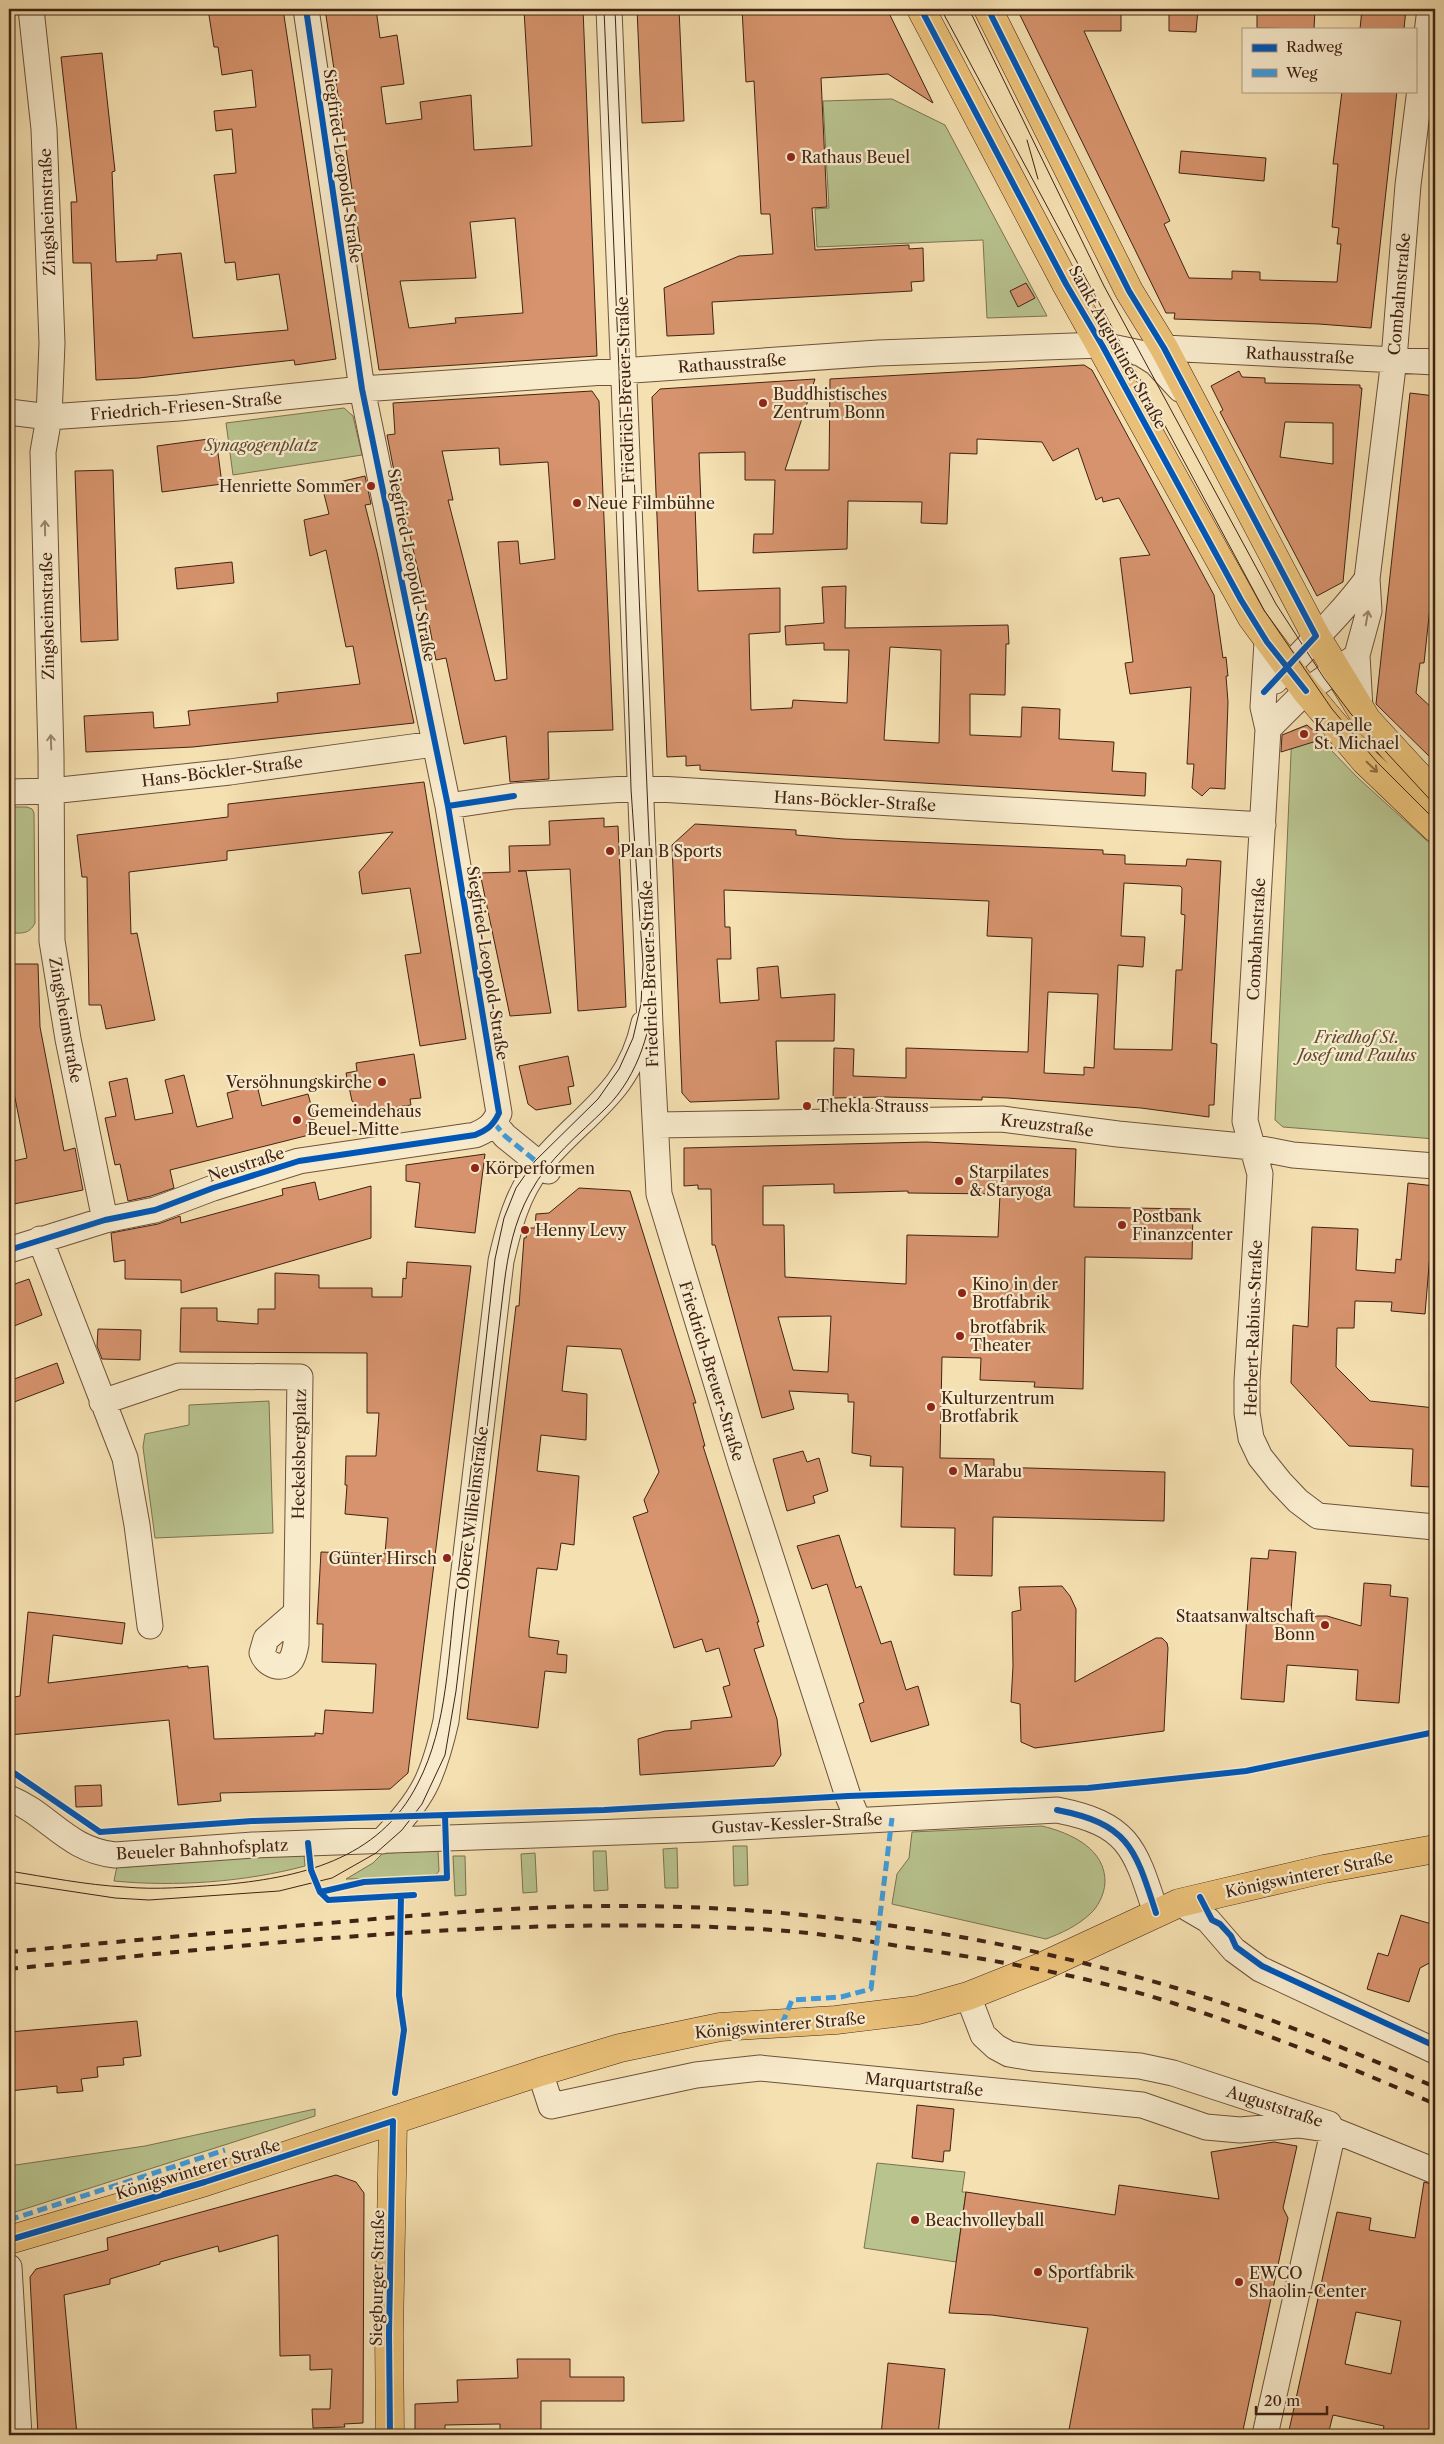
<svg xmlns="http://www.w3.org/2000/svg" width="1444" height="2444" font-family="'Libre Caslon Text',serif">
  <rect width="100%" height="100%" fill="#f5e0b1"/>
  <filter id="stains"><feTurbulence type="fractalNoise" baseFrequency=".004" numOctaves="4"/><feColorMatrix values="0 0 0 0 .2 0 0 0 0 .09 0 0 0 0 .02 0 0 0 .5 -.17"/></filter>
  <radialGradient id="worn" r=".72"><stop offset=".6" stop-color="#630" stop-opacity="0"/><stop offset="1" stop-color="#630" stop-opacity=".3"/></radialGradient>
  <path fill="#b8c38e" stroke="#7c7251" d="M892,99L945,125L1047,316L987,318L983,240L817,247L815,209L829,208L823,101Z
    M344,408L353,416L362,455L233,475L226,423Z
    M1307,725L1357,777L1435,848V1139L1283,1127L1275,1120L1292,731Z
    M9,807H27L32,809L34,813L35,923C29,935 21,933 9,933Z
    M269,1401L273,1533L155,1538L143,1447L145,1434L189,1425V1405Z
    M1042,1826C1071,1833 1106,1849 1105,1883C1104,1895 1098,1907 1090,1914C1077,1926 1062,1933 1046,1939L892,1904L897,1874L909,1858L912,1832Z
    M733,1846H747L748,1885L734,1886Z
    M677,1848L678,1888H665L663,1849Z
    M438,1851L439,1871L434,1877L346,1879L373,1863L383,1853Z
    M606,1851L608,1890L594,1891L593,1851Z
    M301,1853L304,1855L305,1866C245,1882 176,1887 114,1881L117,1866L127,1867Z
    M535,1853L537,1892L523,1893L521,1854Z
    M453,1856H465L466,1895L455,1896Z
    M315,2109V2116L9,2214V2166L145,2146Z
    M877,2163L965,2172L962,2192H966L956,2262L864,2248Z"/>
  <path fill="#d6936d" stroke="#412214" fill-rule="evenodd" d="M208,9H283L336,359L295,365L294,360L139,378L96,380L91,263H73L71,202H77L61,57L102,53L115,171L112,172L116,262L157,260V255L181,253L193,338L288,330L279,274L237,280L235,262L225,263L214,175L236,173L232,129L216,131L214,111L256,107L252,70L222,75L218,47H214Z
    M325,9H376L380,38L397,35L404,84L381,87L386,124L422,119L420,102L471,95L474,150L532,146L524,10L583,9L597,356L379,370ZM515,218L523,313L455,318L456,323L409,328L400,281L476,278L470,222Z
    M637,9H679L684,121L642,123Z
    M742,9H887L933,103L888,74L821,78L827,207L812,208L815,250L909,245V249L923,248L924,281L911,282L912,291L712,302L714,334L667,336L664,288L739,256L773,254L770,214H761L754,81L746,82Z
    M1017,9H1121V31H1084L1170,221L1164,224L1189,278L1232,279V271L1260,272V280L1337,282L1341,244H1337L1339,228L1332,227L1338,164H1333L1342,91H1397L1371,328L1319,324L1174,319L1175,313H1166Z
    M1169,9H1198L1196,32L1169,31Z
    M1257,9H1315L1314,29L1257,28Z
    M1362,9H1406L1404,29H1360Z
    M1181,151L1266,158L1264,181L1179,173Z
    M1026,283L1035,298L1018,307L1010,291Z
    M1084,365L1092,370L1214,595L1223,658L1226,657L1228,676H1226L1228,702L1225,789L1210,788L1202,796L1192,788L1194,764H1187L1191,687L1130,694L1125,663L1133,662L1120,558L1150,555L1119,498L1103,502L1102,497L1096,500L1078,448L1053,461L1042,442L977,439V454L950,453L947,524L921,523L922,502L848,501L847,549L753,553L754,534H773L775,480H745V452L699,453L701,504H695L698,591L780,588V632L749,634L751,710L792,708L793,700L847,703L849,650H824V643L786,645L785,626L824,623L822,587L846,586L845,628L1008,625L1009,644H1006L1005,695L970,694V735L1021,737L1022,707L1060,709L1059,739L1114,742L1112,771L1146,773L1145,796L700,770V765L686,766V756L667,757L652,397L660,389L815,379L785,470H829L830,379ZM890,647L941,650L939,743L884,740Z
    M1239,371L1242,377L1265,378V383L1360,385V388H1362L1343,582L1317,596L1220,412L1223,410L1211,386ZM1285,422L1333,423V464L1280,457Z
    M592,391L599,401L613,730L548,732L549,779L510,782L506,736L464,744L446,658L436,660L422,588L401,496L399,497L387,435L395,434L393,403ZM499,448L500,465L548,462L555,559L520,564L518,541L498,542L507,679L495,681L448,500H453L442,451Z
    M1410,393L1435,396V560L1424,663H1420L1416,693L1435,711V762L1376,704Z
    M216,438L222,484L162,492L157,446Z
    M113,470L118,640L81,642L75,471Z
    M365,476L371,504L365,505L377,552L414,723L193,747L86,752L84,716L153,712L154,728L190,725L188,711L278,702L277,693L360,684L353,646L346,647L326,550L310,556L304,520L329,514L322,486Z
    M232,562L234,583L177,589L175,568Z
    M1307,725L1323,739L1281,752L1282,735Z
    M424,782L466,1039L420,1046L405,955L421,953L410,888L362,894L359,872L393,832L227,851V860L129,872L131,934L137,933L155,1020L106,1029L101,1005H89L87,877H82L77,835L228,817V804Z
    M604,818V827L618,826L626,1007L578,1011L570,869L518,871H526L551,1013L510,1016L480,873L510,872L509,846L550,845L549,821Z
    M695,824L796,830V835L844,839L1103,850V854L1125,855V864L1186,866L1187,859L1221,861L1211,1043L1217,1044L1214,1105H1209V1117L1141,1108L1007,1098L982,1097V1100L886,1097L833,1098L834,1048L854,1049L853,1076L906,1078V1048L1028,1052L1032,938L987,936L989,901L724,890L725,927H730L731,959H717L720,1003L759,1000L757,968L778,966L781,998L835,994L834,1041H776L779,1099L690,1102L682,1093L672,845ZM1124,883L1180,886L1182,888L1181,914L1185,915L1182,970H1176L1172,1050L1114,1049L1118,965L1143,967L1145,937L1121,936ZM1048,992L1098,994L1094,1068L1084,1067V1075L1044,1073Z
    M9,964H38L40,1027L64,1151L75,1148L83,1190L9,1205V1162L27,1158L11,1078H9Z
    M414,1054L421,1098L410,1099L411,1105L366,1112L352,1101L346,1073L357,1071L356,1063Z
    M568,1056L574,1086L568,1087L571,1104L536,1110L528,1104L519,1066Z
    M184,1075L197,1127L233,1118L227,1093L257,1085L262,1106L308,1094L315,1119L306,1121L309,1135L170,1170L174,1188L151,1196L128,1201L120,1164L115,1165L105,1118L116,1116L109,1082L127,1078L135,1120L173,1113L165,1080Z
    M926,1142L1076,1149L1074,1207L1193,1209L1192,1259L1085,1257L1083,1389L1034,1387L1035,1382L980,1380L981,1358L942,1357L940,1458L994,1459V1467L1165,1472L1164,1521L993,1517L992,1576L954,1575L955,1528L901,1527L903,1467L870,1466L871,1456L852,1453L854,1402H848V1394L789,1391L794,1409L762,1418L715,1245H712L711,1189H698V1185L684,1186V1148ZM834,1184V1193L908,1191V1193L1000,1194L998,1237L907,1235L906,1284L785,1277L784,1225H763V1186ZM831,1316L828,1372L793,1370L778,1317Z
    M485,1154L475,1233L415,1227L420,1183L406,1181V1165Z
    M315,1182L319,1200L371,1186V1238L181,1293V1280L125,1279V1260L114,1262L111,1233L158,1224L180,1216L181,1223L283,1195L282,1189Z
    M1408,1183L1435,1186V1218H1433L1425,1314L1391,1311L1392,1302L1355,1301L1354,1328H1337L1336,1367L1370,1401L1435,1408V1446H1433L1431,1487L1411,1486L1413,1449L1349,1446L1291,1383L1293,1325L1308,1327L1312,1227L1358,1229L1356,1270L1395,1273L1396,1259L1401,1260Z
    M579,1188L630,1191L696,1403H693L705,1446H703L759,1622H757L764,1646L754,1649L777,1719L781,1755L774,1766L640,1775L638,1739L665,1731L691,1729V1721L732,1717L723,1687L730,1685L719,1648L706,1652L702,1639L674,1648L633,1517L648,1512L644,1500L659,1472L621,1349L567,1346L562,1391L587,1394L586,1440L541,1435L537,1471L579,1476L574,1545L561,1543L557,1570L537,1568L529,1630V1637L559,1641L557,1654L567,1655L566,1673L545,1671L538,1728L467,1719L516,1306H519L524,1238H526L528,1228H535L536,1214L549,1213Z
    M407,1262L471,1266L408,1773L390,1789L220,1793L221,1801L178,1805L169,1720L9,1735V1698L20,1696L28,1612L125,1623L122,1644L53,1635L48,1683L188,1666V1668L208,1666L214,1739L315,1736V1733L323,1734L325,1710L373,1713L376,1664L322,1662L323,1624H317L321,1552L385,1554L388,1518L345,1514L347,1485H345L346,1456H376L379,1413H367V1353L180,1352L181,1308H217V1321L258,1324V1309H275V1273L319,1275V1288H372V1297H402L403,1278L406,1279Z
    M29,1279L42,1315L9,1328V1286Z
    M98,1329L141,1330L140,1360L102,1359L97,1346Z
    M57,1363L64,1383L9,1404V1381Z
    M803,1451L807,1462L819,1458L828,1491L813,1496L815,1503L787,1511L773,1459Z
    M839,1535L856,1588L861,1586L881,1644L891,1641L906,1690L918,1686L929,1725L871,1742L859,1704L864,1702L827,1584L812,1589L797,1546Z
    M1269,1550L1296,1552L1290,1622L1315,1616H1327L1361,1626L1364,1583L1391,1585L1390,1596L1408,1598L1399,1703L1356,1700L1358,1670L1287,1665L1284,1702L1241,1699L1251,1558L1268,1559Z
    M1062,1586L1070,1596L1076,1609L1075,1682L1156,1638H1162L1167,1643L1168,1648L1164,1731L1035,1748L1021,1742L1020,1704L1011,1702L1013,1666L1012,1612L1021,1610L1019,1587Z
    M101,1785L102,1806L76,1807L75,1786Z
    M1401,1915L1435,1925V1960L1420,1968L1409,2002L1367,1989L1378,1953L1388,1956Z
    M137,2021L141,2056L123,2058L124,2065L97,2067L98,2077L81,2079L83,2091L57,2093V2086L9,2091V2032Z
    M917,2105L954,2109L950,2151H944L943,2162L912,2158Z
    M1274,2142L1297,2146L1283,2208L1288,2218L1242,2435H1068L1088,2328L992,2315L949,2313L966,2192L1115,2215L1119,2185L1219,2199L1211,2152Z
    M336,2175L356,2182L364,2193L363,2423L344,2424L345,2427L313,2428L312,2409H330L332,2369L310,2370V2355L280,2356L278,2235L219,2252L218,2246L160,2262V2264L110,2279V2284L64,2295L77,2435H38L30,2277L36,2269L108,2250L107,2238Z
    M1424,2182L1435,2185V2435H1382L1384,2426L1333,2415L1328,2435H1288L1337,2212L1371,2218L1369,2230L1415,2238ZM1356,2312L1401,2321L1391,2374L1345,2364Z
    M517,2359H570V2377H624V2401H541V2435H500V2424L445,2425V2435H415V2404L458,2402L457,2380L518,2378Z
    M888,2363L945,2369L938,2435H881Z"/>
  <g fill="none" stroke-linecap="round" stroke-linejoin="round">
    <g stroke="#6e523b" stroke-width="27">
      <path id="minor" d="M31,9L44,129L52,343L49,417L43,452L51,755L52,941L68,1039L105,1220
        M609,9L650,1025L659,1194L741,1464L848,1796L858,1820
        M1164,348L1435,362
        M9,412L49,417L179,408L362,389L878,353L1102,345L1140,353L1156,363L1180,389
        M1267,642L1263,707L1268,729L1245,1121L1260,1174L1247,1381V1413L1251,1438L1260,1457L1280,1482L1298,1501L1318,1516L1435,1527
        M1275,681C1306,647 1340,616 1367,579
        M1360,709L1357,655L1369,611L1367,579L1394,359L1408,185L1430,9
        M1268,729L1306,691L1354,658
        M9,792L51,791L230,772L434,744
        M448,806L514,796L642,788L1263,825
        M494,1123L505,1136L548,1171
        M657,1125L1002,1119L1118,1134L1252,1147L1293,1155L1435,1166
        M40,1239L125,1458L137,1525L150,1626
        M9,1250L105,1220L155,1210L213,1188L299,1161L475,1135C487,1130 493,1126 499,1113L448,806L362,389L306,9
        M102,1402L179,1376L300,1377L296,1644C295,1650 294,1655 291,1660C282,1672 266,1665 262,1653L266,1639L296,1613
        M9,1798C49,1814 67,1850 115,1855L253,1845L703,1829L1057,1810C1129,1824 1135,1848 1156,1913
        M382,1841C423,1799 433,1778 446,1721L501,1261C509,1226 517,1194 539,1166C581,1114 629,1095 644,1023
        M1179,1903L1208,1920L1234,1950L1260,1969L1435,2051
        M968,1996L983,2035L996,2047L1009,2054L1033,2058L1140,2066L1173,2073L1329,2124L1333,2132L1265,2435
        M540,2072L551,2106L696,2075L760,2068L1142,2105L1206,2127L1240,2130L1298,2125L1333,2130L1435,2171
        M9,2267L19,2435"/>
    </g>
    <g stroke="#412214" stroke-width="29">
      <path id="major" d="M921,9L1066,284L1252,618L1306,691L1365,761L1435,828
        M988,9L1129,291L1164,348L1316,636L1367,720L1435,794
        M9,2240L205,2182L540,2072L620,2048L720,2027L836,2020L918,2010L968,1996L1041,1967L1179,1903L1324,1869L1435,1849
        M390,2435L389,2334L393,2121"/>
    </g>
    <use href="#minor" stroke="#f8ebcc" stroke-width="25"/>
    <use href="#major" stroke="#eac078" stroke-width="28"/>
    <path stroke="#412214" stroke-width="1" d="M941,9L1264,610L1332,709L1377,762L1435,820
      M969,9L1104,286L1276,604L1324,678L1351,714L1435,805
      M1027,140L1038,179
      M9,1871C47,1877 86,1885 125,1887C157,1890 188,1887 219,1885C298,1878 379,1861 418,1783C448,1725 448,1654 456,1591C470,1480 483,1370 495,1259L504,1218L516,1188L535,1161L598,1099L619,1069L633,1038L641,1004L643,964L631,789L619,371L604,9
      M9,1882L115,1898L149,1900L279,1891L332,1878L376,1853L402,1830L422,1804L445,1755L456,1691L504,1285C508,1253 514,1222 530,1193C548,1159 579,1135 606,1108C639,1075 652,1028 655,983L615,9"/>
    <path stroke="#412214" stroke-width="4" stroke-dasharray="9 9" stroke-linecap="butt" d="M9,1952C115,1942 222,1932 329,1923C431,1914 533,1905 635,1906C815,1907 1004,1937 1176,1988C1264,2015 1351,2050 1435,2087
      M9,1969C263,1943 519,1914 774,1930C818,1933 861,1940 905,1947C996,1960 1088,1976 1176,2004C1264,2032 1350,2067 1435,2104"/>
    <path stroke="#3f9cde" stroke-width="5" stroke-dasharray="10 5" stroke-linecap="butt" d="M494,1123L505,1136L548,1171
      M782,2024L792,2000L841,1997L871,1989L892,1818
      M9,2220L225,2150"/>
    <g stroke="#f8ebcc" stroke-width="9">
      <path id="cycleway" d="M921,9L1066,284L1102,345L1241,600L1267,642L1306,691
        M988,9L1129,291L1164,348L1316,636L1264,692
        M448,806L514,796
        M9,1250L105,1220L155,1210L213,1188L299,1161L475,1135C487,1130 493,1126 499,1113L448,806L362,389L306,9
        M9,1772L14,1773L100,1832L252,1821L604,1810L848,1796L1088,1788L1246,1771L1435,1732
        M1057,1810C1129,1824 1135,1848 1156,1913
        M308,1843L311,1870L320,1892L364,1882L447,1878L445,1816
        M320,1892L328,1900L414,1895
        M1200,1897L1212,1920L1220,1924L1231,1936L1236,1947L1262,1966L1435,2046
        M395,2093L404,2030L399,1995L401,1896
        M9,2240L205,2182L393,2121L389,2334L390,2435"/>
    </g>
    <use href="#cycleway" stroke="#0057b8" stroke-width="6"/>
  </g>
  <defs><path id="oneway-shaft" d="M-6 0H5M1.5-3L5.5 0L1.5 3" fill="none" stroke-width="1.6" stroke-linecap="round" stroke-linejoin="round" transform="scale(1.25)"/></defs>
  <g stroke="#9c8670">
    <use href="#oneway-shaft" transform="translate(45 528) rotate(-91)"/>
    <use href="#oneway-shaft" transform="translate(1367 618) rotate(-80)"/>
    <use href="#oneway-shaft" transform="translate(51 742) rotate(-92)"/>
  </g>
  <use stroke="#8d6941" href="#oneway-shaft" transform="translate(1372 767) rotate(44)"/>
  <g fill="#8f2418" stroke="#f8ebcc" stroke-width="2">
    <circle cx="791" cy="157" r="5"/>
    <circle cx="763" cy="403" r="5"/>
    <circle cx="371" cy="486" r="5"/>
    <circle cx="577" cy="503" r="5"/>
    <circle cx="1304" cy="734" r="5"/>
    <circle cx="610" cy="851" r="5"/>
    <circle cx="382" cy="1082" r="5"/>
    <circle cx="807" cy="1106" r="5"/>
    <circle cx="297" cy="1120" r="5"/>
    <circle cx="475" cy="1168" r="5"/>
    <circle cx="959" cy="1181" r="5"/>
    <circle cx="1122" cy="1225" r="5"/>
    <circle cx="525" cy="1230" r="5"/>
    <circle cx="962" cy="1293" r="5"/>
    <circle cx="960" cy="1336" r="5"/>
    <circle cx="931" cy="1407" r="5"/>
    <circle cx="953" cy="1471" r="5"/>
    <circle cx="447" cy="1558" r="5"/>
    <circle cx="1325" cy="1625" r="5"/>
    <circle cx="915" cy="2220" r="5"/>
    <circle cx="1038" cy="2272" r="5"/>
    <circle cx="1239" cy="2282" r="5"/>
  </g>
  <g text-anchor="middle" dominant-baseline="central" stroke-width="4.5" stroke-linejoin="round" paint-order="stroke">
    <g font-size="16" fill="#412214" stroke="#f8ebcc" text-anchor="start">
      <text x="801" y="157">Rathaus Beuel</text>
      <text x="773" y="394">Buddhistisches<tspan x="773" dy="18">Zentrum Bonn</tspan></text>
      <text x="361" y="486" text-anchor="end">Henriette Sommer</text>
      <text x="587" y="503">Neue Filmbühne</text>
      <text x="1314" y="725">Kapelle<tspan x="1314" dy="18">St. Michael</tspan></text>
      <text x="620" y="851">Plan B Sports</text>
      <text x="372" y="1082" text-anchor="end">Versöhnungskirche</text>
      <text x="817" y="1106">Thekla Strauss</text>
      <text x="307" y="1111">Gemeindehaus<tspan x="307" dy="18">Beuel-Mitte</tspan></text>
      <text x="485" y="1168">Körperformen</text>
      <text x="969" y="1172">Starpilates<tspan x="969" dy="18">&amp; Staryoga</tspan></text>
      <text x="1132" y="1216">Postbank<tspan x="1132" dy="18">Finanzcenter</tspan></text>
      <text x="535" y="1230">Henny Levy</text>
      <text x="972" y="1284">Kino in der<tspan x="972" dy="18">Brotfabrik</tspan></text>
      <text x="970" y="1327">brotfabrik<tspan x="970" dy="18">Theater</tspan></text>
      <text x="941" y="1398">Kulturzentrum<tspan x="941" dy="18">Brotfabrik</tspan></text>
      <text x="963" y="1471">Marabu</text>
      <text x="437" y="1558" text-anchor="end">Günter Hirsch</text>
      <text x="1315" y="1616" text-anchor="end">Staatsanwaltschaft<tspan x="1315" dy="18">Bonn</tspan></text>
      <text x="925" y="2220">Beachvolleyball</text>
      <text x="1048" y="2272">Sportfabrik</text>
      <text x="1249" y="2273">EWCO<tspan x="1249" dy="18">Shaolin-Center</tspan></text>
    </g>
    <g font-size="16" fill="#412214" stroke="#f8ebcc">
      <text transform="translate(343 166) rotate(82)">Siegfried-Leopold-Straße</text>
      <text transform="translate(47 212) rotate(-92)">Zingsheimstraße</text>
      <text transform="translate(1399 294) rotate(-85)">Combahnstraße</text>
      <text transform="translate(1118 347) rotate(61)">Sankt Augustiner Straße</text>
      <text transform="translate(1300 355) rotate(3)">Rathausstraße</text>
      <text transform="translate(732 363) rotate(-4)">Rathausstraße</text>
      <text transform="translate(625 390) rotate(-92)">Friedrich-Breuer-Straße</text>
      <text transform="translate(186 406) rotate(-5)">Friedrich-Friesen-Straße</text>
      <text transform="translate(412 565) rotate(79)">Siegfried-Leopold-Straße</text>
      <text transform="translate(47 616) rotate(-91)">Zingsheimstraße</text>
      <text transform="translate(222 771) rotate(-7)">Hans-Böckler-Straße</text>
      <text transform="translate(855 801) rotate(3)">Hans-Böckler-Straße</text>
      <text transform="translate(1256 939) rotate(-87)">Combahnstraße</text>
      <text transform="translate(488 963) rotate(81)">Siegfried-Leopold-Straße</text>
      <text transform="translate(649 974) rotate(-92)">Friedrich-Breuer-Straße</text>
      <text transform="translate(66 1020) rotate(80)">Zingsheimstraße</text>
      <text transform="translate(1047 1125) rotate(7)">Kreuzstraße</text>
      <text transform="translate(246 1164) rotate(-18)">Neustraße</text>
      <text transform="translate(1253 1328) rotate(-88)">Herbert-Rabius-Straße</text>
      <text transform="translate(712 1371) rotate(73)">Friedrich-Breuer-Straße</text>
      <text transform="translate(299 1454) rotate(-89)">Heckelsbergplatz</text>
      <text transform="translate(472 1508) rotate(-83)">Obere Wilhelmstraße</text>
      <text transform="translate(797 1823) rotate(-3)">Gustav-Kessler-Straße</text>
      <text transform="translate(202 1849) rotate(-3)">Beueler Bahnhofsplatz</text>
      <text transform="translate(1309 1874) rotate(-12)">Königswinterer Straße</text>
      <text transform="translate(780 2025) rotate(-5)">Königswinterer Straße</text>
      <text transform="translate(924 2084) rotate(6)">Marquartstraße</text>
      <text transform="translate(1275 2106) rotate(18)">Auguststraße</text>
      <text transform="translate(198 2169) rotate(-17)">Königswinterer Straße</text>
      <text transform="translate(377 2278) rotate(-89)">Siegburger Straße</text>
    </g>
    <g font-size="16" font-style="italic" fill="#5f4a32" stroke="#f8ebcc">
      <text x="261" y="445">Synagogenplatz</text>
      <text x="1357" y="1037">Friedhof St.<tspan x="1357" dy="18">Josef und Paulus</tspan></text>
    </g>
  </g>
  <rect width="1444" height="2444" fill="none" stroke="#f5e0b1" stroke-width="30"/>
  <rect x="10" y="10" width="1424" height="2424" fill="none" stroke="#412214" stroke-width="2.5"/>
  <rect x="15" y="15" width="1414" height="2414" fill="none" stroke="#412214"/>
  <rect x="1242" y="28" width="175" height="65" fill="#f8ebcc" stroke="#af9b82"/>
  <rect x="1252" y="44" width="25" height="8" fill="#0057b8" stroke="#af9b82"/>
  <text x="1286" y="52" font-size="15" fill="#412214">Radweg</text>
  <rect x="1252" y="69" width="25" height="8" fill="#3f9cde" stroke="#af9b82"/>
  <text x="1286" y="78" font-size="15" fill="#412214">Weg</text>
  <path d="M1256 2406v8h71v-8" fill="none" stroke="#412214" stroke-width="2.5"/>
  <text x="1264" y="2406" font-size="15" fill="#412214" stroke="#f8ebcc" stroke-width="4" paint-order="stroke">20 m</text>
  <rect width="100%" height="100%" filter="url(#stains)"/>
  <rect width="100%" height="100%" fill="url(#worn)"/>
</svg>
